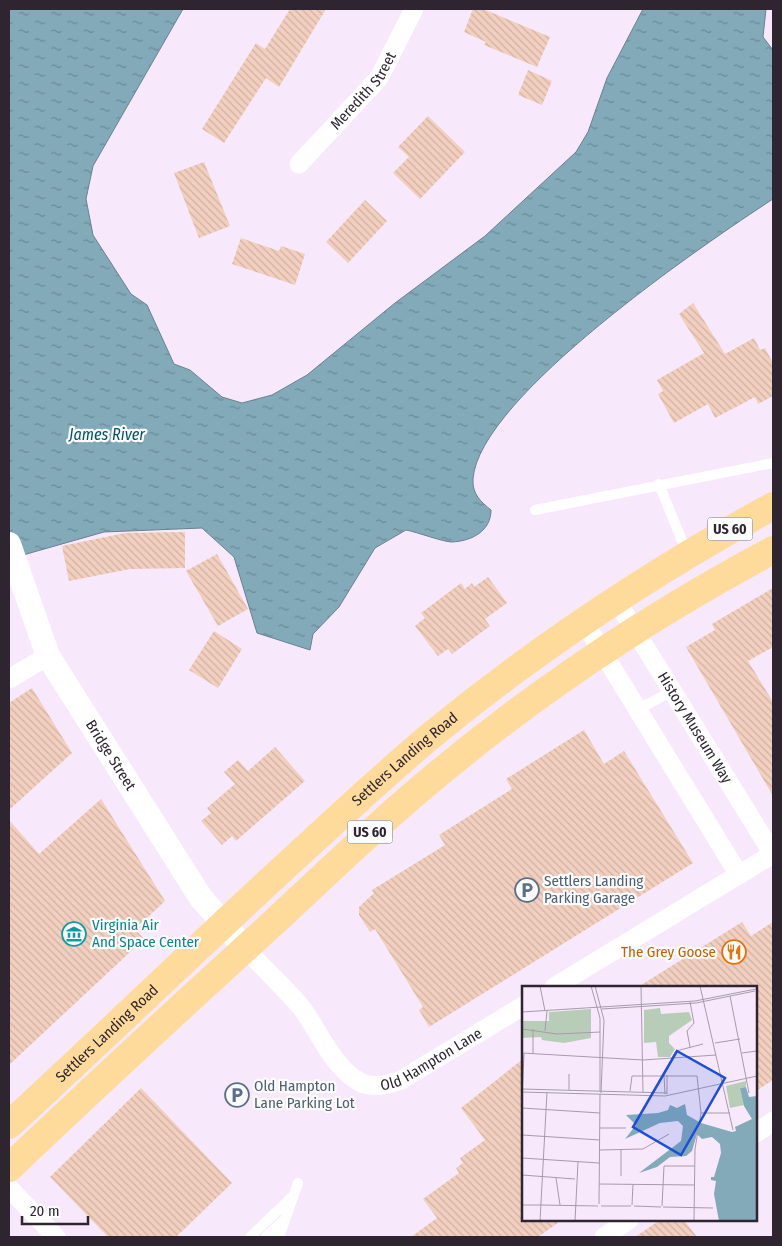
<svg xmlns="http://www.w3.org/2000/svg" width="782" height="1246" font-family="'Fira Sans Condensed',sans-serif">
  <defs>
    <pattern id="water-ripples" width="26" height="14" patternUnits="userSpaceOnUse" patternTransform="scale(1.25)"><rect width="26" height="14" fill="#82aab9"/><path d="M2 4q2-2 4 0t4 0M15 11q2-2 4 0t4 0" fill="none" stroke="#6b8a97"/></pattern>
    <pattern id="building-back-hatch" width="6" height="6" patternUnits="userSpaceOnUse" patternTransform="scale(1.25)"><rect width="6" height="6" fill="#f2cfbe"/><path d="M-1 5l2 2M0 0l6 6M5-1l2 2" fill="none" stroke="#d0b2a4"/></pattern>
  </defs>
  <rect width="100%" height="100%" fill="#f7e9fb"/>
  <path fill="url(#water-ripples)" stroke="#698290" d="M9,9H183L93,166L86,199L93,235L131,294L147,305L174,364L190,370L222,397L242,403L272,395L307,375L395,303L485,236L576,152L588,132L607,78L643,9H766L763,37L773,50V199C704,244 479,397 473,479C472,494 481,502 491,510C491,531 472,541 452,542C443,542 417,532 406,530L375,548L339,607L313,634L310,650L257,633L234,557L202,528L104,532L9,559Z"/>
  <path fill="url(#building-back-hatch)" d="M290,9H326L279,87L266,78L224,143L202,129L256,43L265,49Z
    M473,9H483L550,37L537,67L484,45L486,42L464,32Z
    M528,70L552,81L542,105L518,95Z
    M428,116L465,152L420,199L393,173L409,157L398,147Z
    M204,162L230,226L199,238L174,173Z
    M365,200L387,221L348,263L326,242Z
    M241,238L279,251L281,246L305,254L295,285L232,264Z
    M693,303L725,354L754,338L760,350L765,348L773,363V396L758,404L755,397L715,418L708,404L674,423L658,394L663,391L657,380L704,353L679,314Z
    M185,532V568L130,569L69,581L62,546L125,533Z
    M217,554L248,609L218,626L186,571Z
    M488,577L507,603L485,619L490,626L452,654L448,649L438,656L415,626L425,618L421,613L461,583L465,589L472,583L474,587Z
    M773,588V647L748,661L773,702V796L686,647L715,630L712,624Z
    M214,631L242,649L218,688L189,670Z
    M32,688L72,753L9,810V703Z
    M584,730L604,764L624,751L693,863L429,1027L419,1010L423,1007L375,929L370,932L359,915V907L374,893L372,890L445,845L439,835L512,789L506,779Z
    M275,747L305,781L236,841L232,836L222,845L201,821L211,813L207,808L235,784L224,772L238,760L248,771Z
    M101,799L165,901L135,929L144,939L9,1065V820L39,854Z
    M742,922L751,936L773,922V1080L756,1091V987H638Z
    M523,1059V1220H562L538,1237H411L437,1218L423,1199L459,1173L456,1168L463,1163L460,1158L485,1140L461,1108Z
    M141,1088L232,1183L176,1237H108L50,1177Z
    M660,1220H684L697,1237H635Z"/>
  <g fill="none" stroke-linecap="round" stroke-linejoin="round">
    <path stroke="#fff" stroke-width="10" d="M659,484L687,553
      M535,510L773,463
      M637,710L672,691
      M250,1237L293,1196
      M266,1237L283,1221
      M279,1237L298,1183"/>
    <g stroke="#fff" stroke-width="19">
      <path id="s1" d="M299,164L379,78L414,9"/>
      <path id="s2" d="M616,600L773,854"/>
      <path d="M584,622L739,875"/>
      <path d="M9,679L48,656"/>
      <path id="s3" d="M245,948C263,968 284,987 301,1007C319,1031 333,1068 360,1082C373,1089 388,1085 401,1080L523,1006"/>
      <path d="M554,987L773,854"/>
      <path d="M756,1133L773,1121"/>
      <path d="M9,1188L56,1237"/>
      <path d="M604,1237L629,1220"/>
    </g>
    <path stroke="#fff" stroke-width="24" id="s4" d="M9,544L48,656L201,898L245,948"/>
    <g stroke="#feda9b" stroke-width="28">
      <path id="s5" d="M9,1125C111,1031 211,934 313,841C351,806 389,771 428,738C535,650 652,572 773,506"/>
      <path d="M9,1168C95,1086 183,1005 271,925C324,876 376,825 432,779C537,691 653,614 773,550"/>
    </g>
  </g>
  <defs>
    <g id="parking-ring" transform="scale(1.25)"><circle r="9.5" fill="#fcfcfc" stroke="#5c6f8a" stroke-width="1.5"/><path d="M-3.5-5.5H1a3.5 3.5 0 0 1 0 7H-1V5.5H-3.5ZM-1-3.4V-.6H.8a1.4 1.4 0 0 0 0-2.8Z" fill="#5c6f8a"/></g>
    <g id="museum-ring" transform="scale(1.25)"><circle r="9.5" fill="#fcfcfc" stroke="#0f9aa8" stroke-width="1.5"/><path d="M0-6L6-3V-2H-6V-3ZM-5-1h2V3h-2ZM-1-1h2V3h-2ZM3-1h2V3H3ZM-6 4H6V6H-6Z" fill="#0f9aa8"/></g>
    <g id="restaurant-ring" transform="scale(1.25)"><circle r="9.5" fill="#fcfcfc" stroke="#e8710a" stroke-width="1.5"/><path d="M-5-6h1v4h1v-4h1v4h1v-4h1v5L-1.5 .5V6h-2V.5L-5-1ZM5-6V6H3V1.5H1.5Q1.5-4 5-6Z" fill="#e8710a"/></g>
  </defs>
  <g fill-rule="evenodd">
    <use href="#parking-ring" x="527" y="890"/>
    <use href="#museum-ring" x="74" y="934"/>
    <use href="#restaurant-ring" x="734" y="952"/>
    <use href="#parking-ring" x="237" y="1095"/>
  </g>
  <g text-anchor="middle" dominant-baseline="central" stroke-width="4.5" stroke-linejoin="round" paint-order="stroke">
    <g fill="#fcfcfc" stroke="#6c666d" stroke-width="1">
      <rect x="707.5" y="517.5" width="45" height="23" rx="4"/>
      <rect x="347.5" y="820.5" width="45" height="23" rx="4"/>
    </g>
    <g font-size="14" font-weight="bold" fill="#2e2530">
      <text x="730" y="529">US 60</text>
      <text x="370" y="832">US 60</text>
    </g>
    <g font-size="15" fill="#2e2530" stroke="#fcfcfc">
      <text stroke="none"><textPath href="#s1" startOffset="98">Meredith Street</textPath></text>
      <text stroke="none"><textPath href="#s2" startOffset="150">History Museum Way</textPath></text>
      <text stroke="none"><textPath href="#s4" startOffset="236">Bridge Street</textPath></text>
      <text stroke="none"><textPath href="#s5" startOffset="539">Settlers Landing Road</textPath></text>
      <text stroke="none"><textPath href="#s5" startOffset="134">Settlers Landing Road</textPath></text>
      <text stroke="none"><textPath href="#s3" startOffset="256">Old Hampton Lane</textPath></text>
    </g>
    <g font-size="15" fill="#4e5e75" stroke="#fcfcfc" text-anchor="start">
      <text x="544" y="881">Settlers Landing<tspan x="544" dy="17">Parking Garage</tspan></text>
      <text x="254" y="1086">Old Hampton<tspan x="254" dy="17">Lane Parking Lot</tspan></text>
    </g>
    <g font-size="15" fill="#0d838f" stroke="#fcfcfc" text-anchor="start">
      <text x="92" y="925">Virginia Air<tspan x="92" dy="17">And Space Center</tspan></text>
    </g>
    <g font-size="15" fill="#c56008" stroke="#fcfcfc" text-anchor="end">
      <text x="716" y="952">The Grey Goose</text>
    </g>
    <g font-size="16" font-style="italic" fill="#00546a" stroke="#fcfcfc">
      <text x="107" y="434">James River</text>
    </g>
  </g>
  <g transform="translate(522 986)">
    <rect width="235" height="235" fill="#f7e9fb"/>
    <path d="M138,22L139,28L167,26L170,34L147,50V57L153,63L148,71H136L134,56L122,57V24Z" fill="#b8cdb7"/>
    <path d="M69,23V52L42,57L20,54L19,51L0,52V35H27V26ZM224,95V101L218,102L222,119L208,122L204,100Z" fill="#b8cdb7"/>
    <path d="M224,101L227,111L235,110V235H197L192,208L194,195L189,194V191H192L199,167L198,158L190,151L180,153L175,148L170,165L164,170L148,171L135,181L117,187L159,155L161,140L156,135L138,137L103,153L114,139L104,129L136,127L146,124L148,119L155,122L163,118L165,129L179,137L210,146L214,145L213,141L230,133L222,120L218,102Z" fill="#82aab9"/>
    <path fill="none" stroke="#a79baa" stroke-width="1" d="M18,0L23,25M69,0L78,32V106M73,0L82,34L79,107M119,0L121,106M178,0L211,144M208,10L227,107M168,16L172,37L165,45L168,61M80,23L174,17L233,5M0,26L173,15L234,3M0,43L35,48L78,46M23,45L25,25M193,57L218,53M0,67L121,74L194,69M220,67L235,65M11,68V43M149,73L154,65L181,58M142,89L143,108M145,89V108M0,103L145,107M47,104V88M108,105L110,90H175L179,127L173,163L172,235M0,106L143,110L235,90M0,110L2,68M0,122L78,127M179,127H208M78,142H104M0,149L78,154M78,164L121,163L147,148M0,172L77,177M0,189L53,193M99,190V164M34,192L38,219M77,198L173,199M77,218L78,108M0,219H18M18,219L76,220M110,219L111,198M79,220H109M112,220L139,221M140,220L142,180H173M141,221L191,222M18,235L25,106M53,235L56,176"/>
    <path fill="#1d4ed8" fill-opacity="0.15" stroke="#1d4ed8" stroke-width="2.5" d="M155,65L203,92L159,169L111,141Z"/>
    <rect width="235" height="235" fill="none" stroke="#2e2530" stroke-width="2.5"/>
  </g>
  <rect width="782" height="1246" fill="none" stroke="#2e2530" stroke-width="20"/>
  <path d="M22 1216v8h66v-8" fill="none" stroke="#2e2530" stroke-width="2.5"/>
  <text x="30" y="1216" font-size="15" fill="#2e2530" stroke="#fcfcfc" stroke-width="4" paint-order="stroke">20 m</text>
</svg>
